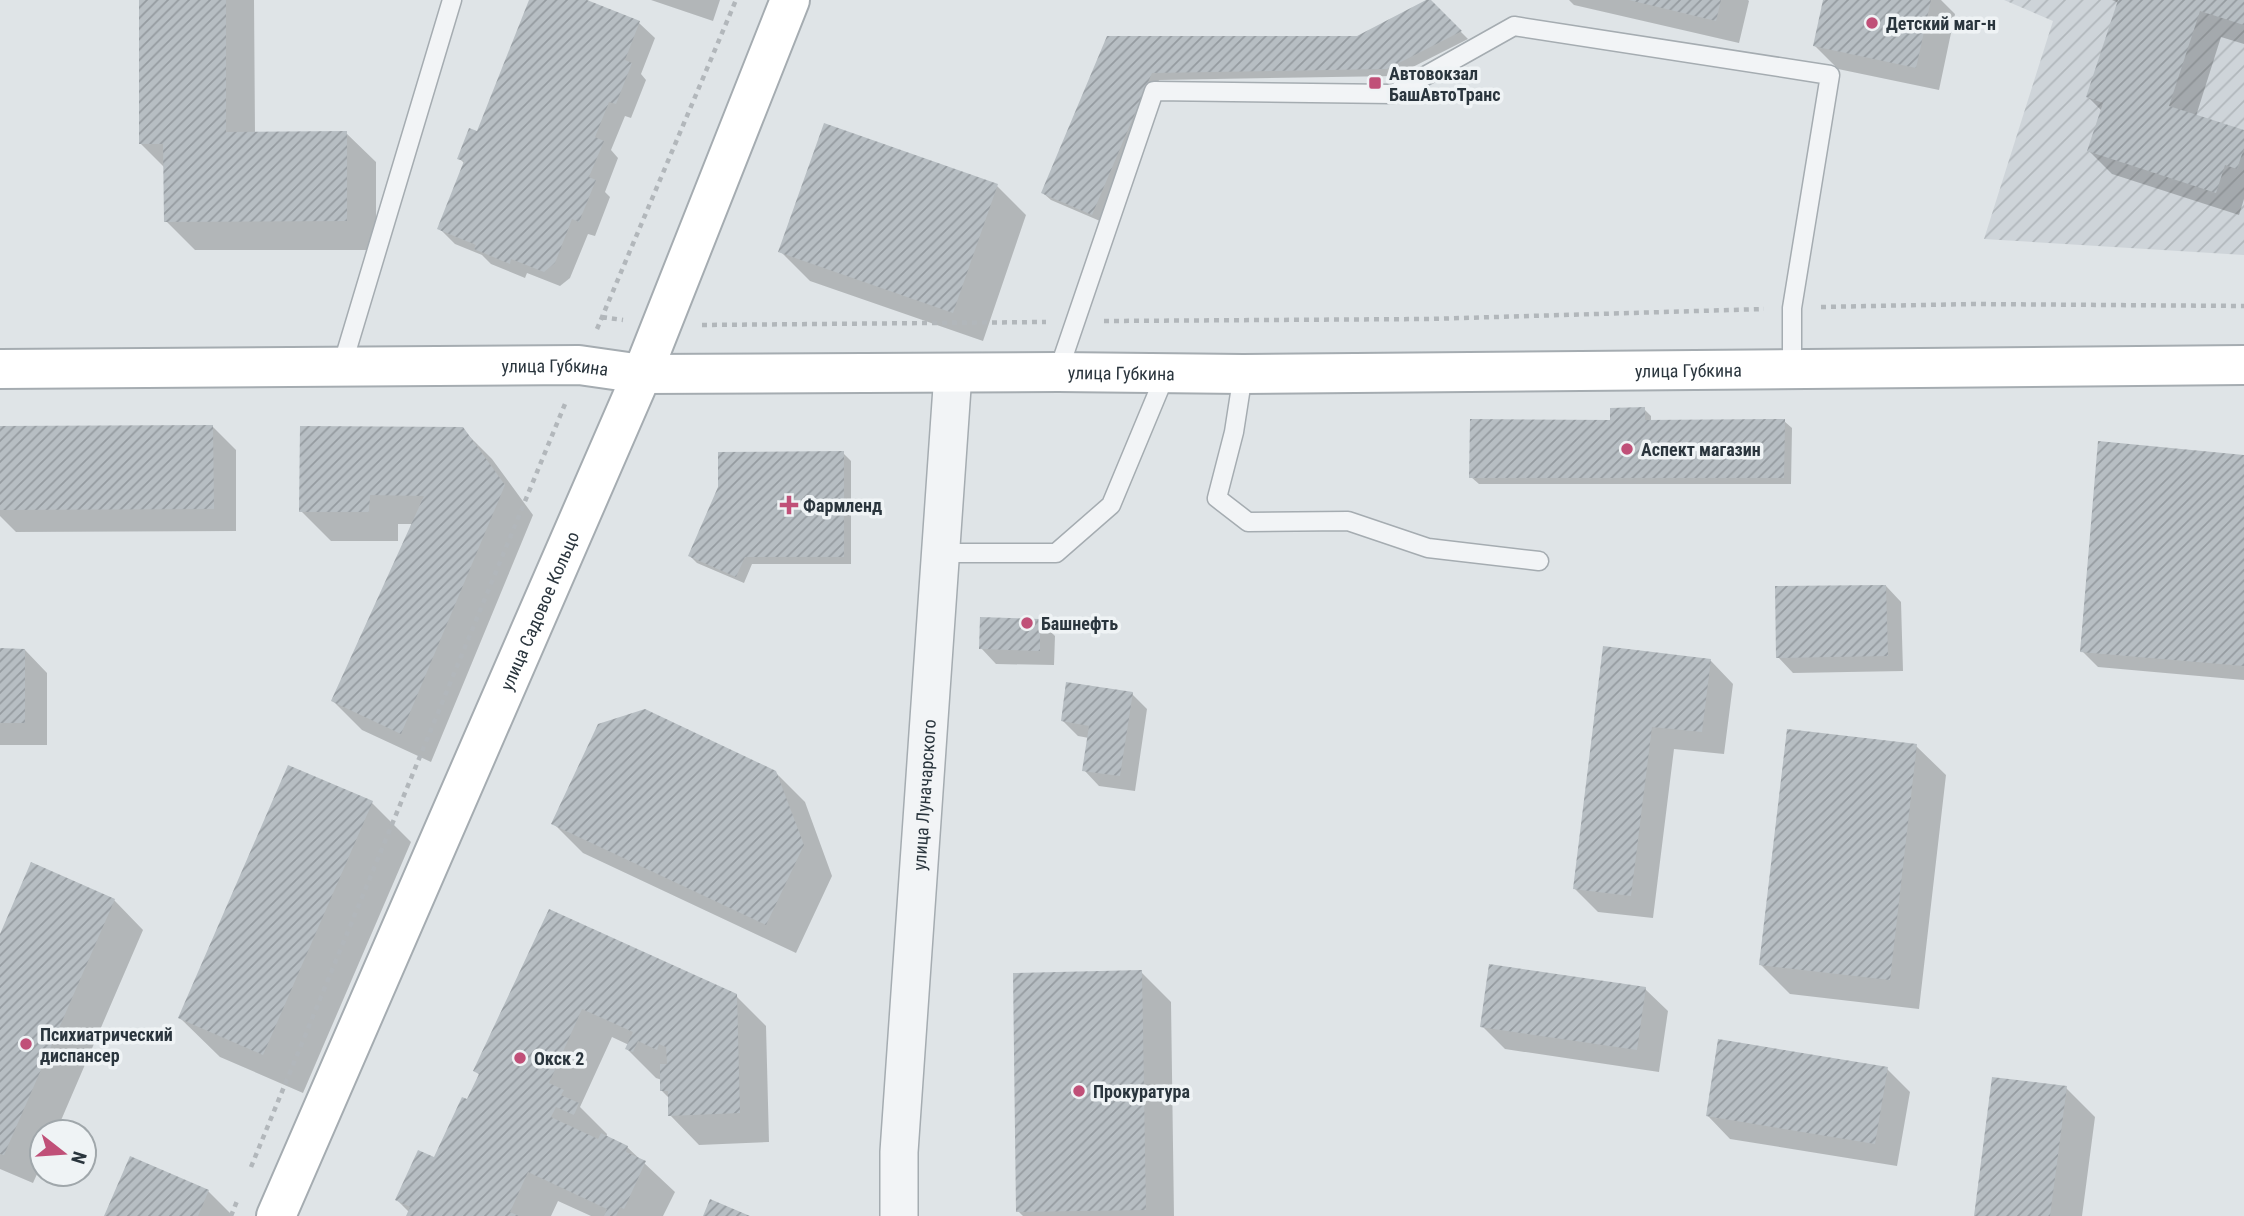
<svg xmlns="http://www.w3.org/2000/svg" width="2244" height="1216" font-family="'Roboto Condensed',sans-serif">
  <defs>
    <pattern id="industrial-furrows" width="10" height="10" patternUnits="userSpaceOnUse" patternTransform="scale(1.75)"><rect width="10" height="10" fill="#ced4d9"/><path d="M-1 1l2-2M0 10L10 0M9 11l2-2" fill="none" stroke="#b1b7bb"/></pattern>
    <pattern id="building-hatch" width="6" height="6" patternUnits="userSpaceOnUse" patternTransform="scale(1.75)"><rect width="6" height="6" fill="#b7bec3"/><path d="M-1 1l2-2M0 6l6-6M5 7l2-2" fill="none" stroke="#959ba0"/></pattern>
  </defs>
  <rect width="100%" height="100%" fill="#dfe4e7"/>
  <path fill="url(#industrial-furrows)" d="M2004,0H2244V255L1984,239L2053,21Z"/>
  <path fill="#0003" d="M141,0H254L255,133H346L376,162V250H195L166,221L165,168L141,144Z
    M530,0H582L639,23L655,38L641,74L646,80L631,118L625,116L611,150L618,158L605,192L610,197L595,236L588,234L570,278L560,286L527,273L525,278L491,264L482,255L455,244L440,229L465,164L459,158L478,133Z
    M651,0H720L713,21Z
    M1429,0L1468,39L1395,76L1159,80L1100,221L1051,200L1043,193L1109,38H1358Z
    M1569,0H1748L1749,1L1739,43L1574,5Z
    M1825,0H1941L1955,14L1939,90L1838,69L1815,46Z
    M2112,0H2244V44L2221,37L2196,116L2244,132V199L2239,215L2112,174L2089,151L2102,111L2088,97L2119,3Z
    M997,186L1026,215L983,341L810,281L780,251Z
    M1644,409L1651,416V421H1784L1792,428L1791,484H1479L1471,477Z
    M213,427L236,450V531L16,532L0,516V428Z
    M462,429L492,459L533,515L431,762L362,730L333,701L413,524H398V541H331L301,511Z
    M843,453L851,461V564H752L744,583L697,563L690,556Z
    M2244,456V680L2098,667L2082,651Z
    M1886,586L1901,602L1903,671L1793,673L1778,657Z
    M1040,621L1055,636L1054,665L996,664L981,648Z
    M1604,648L1711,661L1733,684L1724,754L1674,749L1653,918L1598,912L1575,889Z
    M0,650H25L47,673V745H0Z
    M1132,694L1147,709L1135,791L1099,786L1084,770L1089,738L1078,736L1063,721Z
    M1916,746L1946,775L1919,1009L1790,994L1761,965Z
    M775,772L805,802L832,876L796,953L583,853L553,823Z
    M372,803L411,842L303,1093L220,1057L180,1018Z
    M114,900L143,930L56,1132H42V1163L33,1183L0,1169V938Z
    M550,911L736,996L766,1026L769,1142L699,1145L670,1115L669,1098L661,1090L662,1080L656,1078L627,1049L629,1045L612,1037L580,1107L607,1134L606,1138L627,1147L675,1192L663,1216H591L558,1201L551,1216H408L410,1213L397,1200L435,1159L468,1102L480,1076L476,1071Z
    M1141,972L1171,1002L1174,1216H1023L1018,1211Z
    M1645,989L1668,1011L1659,1072L1505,1049L1482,1026Z
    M1887,1069L1910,1092L1897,1166L1730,1139L1708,1116Z
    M2066,1088L2095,1117L2082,1216H1976Z
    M131,1158L208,1191L233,1216H106Z"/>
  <path fill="url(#building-hatch)" d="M139,0H226V132L347,131V221L164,222L163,144H139Z
    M529,0H587L640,21L625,60L632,63L616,104L609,102L595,137L604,141L589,177L596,180L579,222L572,219L555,263L544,272L511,259L510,264L474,249L476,245L437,229L464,161L457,159L469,128L477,131Z
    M1426,0H1431L1462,31L1387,69L1152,73L1092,215L1041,193L1107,36H1357Z
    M1629,0H1721L1716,21Z
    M1823,0H1931L1916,68L1813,46Z
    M2118,0H2244V25L2200,11L2169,106L2244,130V148L2237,169L2225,165L2216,193L2087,151L2103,103L2086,97Z
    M824,123L998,184L953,313L778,252Z
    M1645,407V420L1785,419L1784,478H1469L1470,419L1610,420V408Z
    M213,425L214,509L0,510V426Z
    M300,426L463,427L505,485L401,734L331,701L424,496L370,495L369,512H299Z
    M2098,441L2244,455V666L2080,652Z
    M844,451V557H745L736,577L688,556L718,487V452Z
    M1886,585L1888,656L1776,658L1775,586Z
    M980,617L1040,619V651L979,649Z
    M1603,646L1711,659L1702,732L1652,727L1631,896L1573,889Z
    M0,648L25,649V723H0Z
    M1066,682L1133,692L1120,776L1082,771L1089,726L1061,721Z
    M645,709L776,771L804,845L766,925L551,824L598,724Z
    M1787,729L1917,744L1890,980L1759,965Z
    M288,765L373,801L263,1055L178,1018Z
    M31,862L115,899L4,1155L0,1154V934Z
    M549,909L737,994L740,1113L668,1116V1091H660V1064H667L666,1047L659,1044L657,1050L638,1041L633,1052L625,1049L633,1032L582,1009L549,1083L564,1090L561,1095L579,1103L574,1115L556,1107L551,1117L598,1139L601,1133L628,1146L626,1152L646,1161L624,1209L620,1207L616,1216H604L607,1209L528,1172L510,1212L519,1216H406L410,1207L395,1200L418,1150L434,1157L462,1097L467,1099L479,1074L473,1071Z
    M1489,964L1646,987L1637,1050L1480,1027Z
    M1142,970L1146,1210L1016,1212L1013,973Z
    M1718,1039L1888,1067L1875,1144L1706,1116Z
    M1992,1077L2067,1086L2050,1216H1974Z
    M130,1156L209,1190L198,1216H104Z
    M710,1199L750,1216H703Z"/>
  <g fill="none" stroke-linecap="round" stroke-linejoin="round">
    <g stroke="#a5acb1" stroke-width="21">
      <path id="lane" d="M342,366L452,0
        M1058,372L1154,91L1393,94L1514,26L1830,75L1792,308V369
        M1243,374L1234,432L1217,498L1248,522L1348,521L1428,548L1539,561
        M941,553H1056L1111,505L1166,373"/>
    </g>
    <g stroke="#a5acb1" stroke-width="40">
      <g id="street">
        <path id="s1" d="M899,1216V1152L953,373"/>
      </g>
    </g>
    <g stroke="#a5acb1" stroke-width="42">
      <g id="secondary">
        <path id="s2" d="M0,369L579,365L642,374L1058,372L1243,374L2244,365"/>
        <path id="s3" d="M276,1216L642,374L790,0"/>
      </g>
    </g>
    <path stroke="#b2b7bb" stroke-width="4.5" stroke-dasharray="5 5" stroke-linecap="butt" d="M1821,307L1973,304L2244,306
      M602,317L623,320
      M1104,321L1429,319L1764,309
      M702,325L1046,322
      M597,329L736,0
      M251,1167L565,404
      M231,1216L237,1201"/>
    <use href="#lane" stroke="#f2f4f6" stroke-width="18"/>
    <use href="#street" stroke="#f2f4f6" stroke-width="37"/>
    <use href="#secondary" stroke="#fff" stroke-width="38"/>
  </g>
  <g fill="#c05078" stroke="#eff3f5" stroke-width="2.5">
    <circle cx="1872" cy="23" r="7"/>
    <rect x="1368" y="76" width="14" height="14" rx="3.5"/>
    <circle cx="1627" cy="449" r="7"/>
    <path d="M785.5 494.5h7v7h7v7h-7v7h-7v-7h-7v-7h7z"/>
    <circle cx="1027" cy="623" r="7"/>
    <circle cx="26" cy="1044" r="7"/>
    <circle cx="520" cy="1058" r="7"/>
    <circle cx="1079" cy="1091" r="7"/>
  </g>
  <g text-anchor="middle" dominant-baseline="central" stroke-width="7" stroke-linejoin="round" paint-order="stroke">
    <g font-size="18" font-weight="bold" fill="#2a353d" stroke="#eff3f5" text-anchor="start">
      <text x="1886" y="23">Детский маг-н</text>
      <text x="1389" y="73">Автовокзал<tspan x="1389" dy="21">БашАвтоТранс</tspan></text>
      <text x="1641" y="449">Аспект магазин</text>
      <text x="803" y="505">Фармленд</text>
      <text x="1041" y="623">Башнефть</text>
      <text x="40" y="1034">Психиатрический<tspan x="40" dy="21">диспансер</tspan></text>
      <text x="534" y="1058">Окск 2</text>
      <text x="1093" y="1091">Прокуратура</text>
    </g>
    <g font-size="18" fill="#2a353d" stroke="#eff3f5">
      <text stroke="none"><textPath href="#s2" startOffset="555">улица Губкина</textPath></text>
      <text stroke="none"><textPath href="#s2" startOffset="1689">улица Губкина</textPath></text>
      <text stroke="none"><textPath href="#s2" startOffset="1122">улица Губкина</textPath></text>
      <text stroke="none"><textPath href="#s3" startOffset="660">улица Садовое Кольцо</textPath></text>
      <text stroke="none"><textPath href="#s1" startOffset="422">улица Луначарского</textPath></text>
    </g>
  </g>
  <g transform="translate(63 1153) rotate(107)"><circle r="33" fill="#eff3f5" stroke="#a0a7ab" stroke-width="2"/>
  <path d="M0-5L12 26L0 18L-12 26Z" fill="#c05078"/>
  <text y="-10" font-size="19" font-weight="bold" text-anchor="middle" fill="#2a353d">N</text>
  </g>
</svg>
